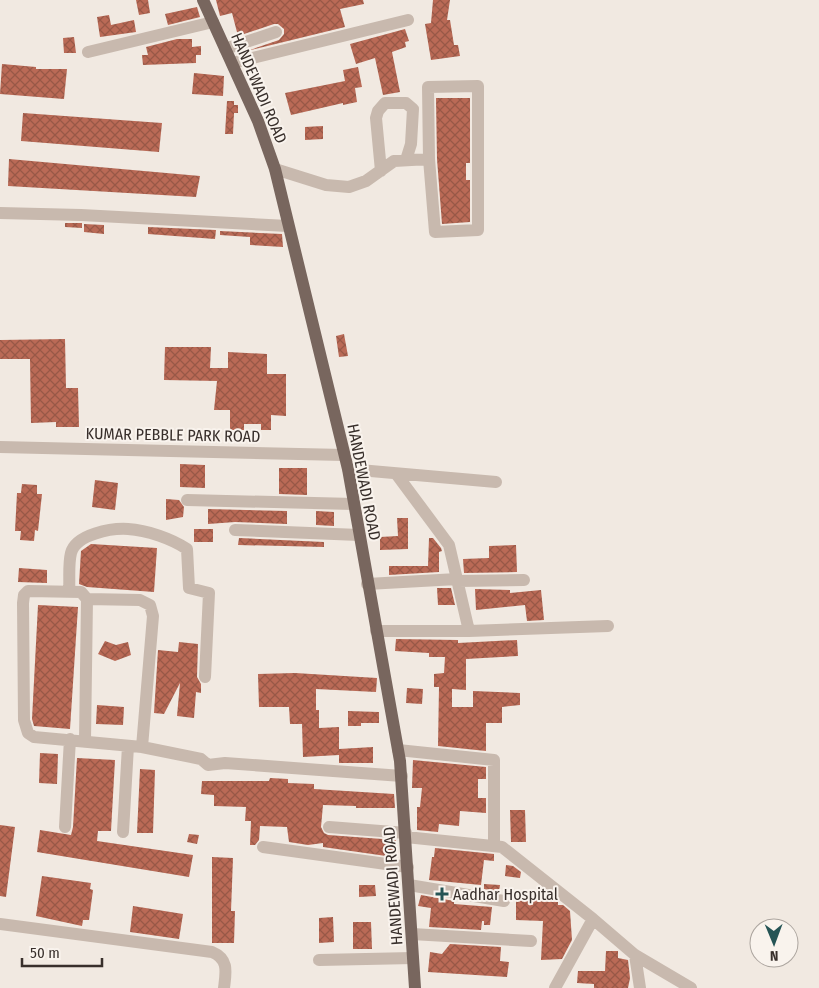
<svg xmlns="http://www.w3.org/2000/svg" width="819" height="988" font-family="'Fira Sans Condensed',sans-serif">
  <defs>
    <pattern id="building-cross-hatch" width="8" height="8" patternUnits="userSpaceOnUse" patternTransform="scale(1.25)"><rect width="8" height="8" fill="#ba6a56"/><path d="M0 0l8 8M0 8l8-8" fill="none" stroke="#985847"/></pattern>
  </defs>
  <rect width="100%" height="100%" fill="#f1e9e1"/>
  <path fill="url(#building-cross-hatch)" d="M136,0H148L150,13L139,15Z
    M216,0H363L364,4L340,9L345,27L247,51L279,40L284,34V29L278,24H274L238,36L232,13L220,16Z
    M433,0H450L447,20H450L454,45H458L460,56L431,60L425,24L431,23Z
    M197,7L200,17L168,25L165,14Z
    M109,15L111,25L134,20L136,32L100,37L97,17Z
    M405,29L409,41L405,42L406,47L392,52L400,92L383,95L375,58L356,64L350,44Z
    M74,37L76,53H64L63,38Z
    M177,39H192V47L201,46V55H196V63L143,65L142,55H148L146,47Z
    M2,64L36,67V69H67L64,99L0,94Z
    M358,67L362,87L355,88L357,102L343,105V103L291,115L285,93L345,81L343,70Z
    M194,73L224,76L223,96L192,94Z
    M436,98H470V163H466V180H470V222L442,224L437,159Z
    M227,101H234V105H238V113H234L233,134H225Z
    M23,113L162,123L159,152L21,141Z
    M323,126V139L305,140V127Z
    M9,159L200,176L196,197L8,186Z
    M65,223H82V228L65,227Z
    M84,224L104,225V234L84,232Z
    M148,227L216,230L215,239L148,234Z
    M220,231L282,234L283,247L250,245V237L220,235Z
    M344,334L348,356L339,357L336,336Z
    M65,339L66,388H78L79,427H56V422L31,423L30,359H0V340Z
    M165,347H211L210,368H228V352L267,354V374H286V416L271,415V430H261V424H244V430H230V410H214L217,381L164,380Z
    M180,464L205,465V488L180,487Z
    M279,468H307V495L279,494Z
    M95,480L118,483L115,510L92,507Z
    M22,484L37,485V494H42L38,531L35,530L34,541L20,540L21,531H15L17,493H21Z
    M166,499L179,500L184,507L183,517L166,520Z
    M208,509L287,511V524L235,522L208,524Z
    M316,511L334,512V526L316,525Z
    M397,518H408V549L380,550V537L398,536Z
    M194,529H213V542H194Z
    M239,538L324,542V547L238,545Z
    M429,538H433L441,548L442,551L439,552V572L389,575V566H428Z
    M91,544L157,548L154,592L87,587L79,584L81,551Z
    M516,545L517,572L464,573L463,559L489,558V546Z
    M19,568L47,570V583L18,582Z
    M437,588H451L455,605H438Z
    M475,589L510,590V593L541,590L544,620L527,621L525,605L476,610Z
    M38,605L78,607L70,729L34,726L32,719Z
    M396,639L458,640V643L517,640L518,656L466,659V690L452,689V707H473V691L520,693V705L502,707V723H486V751L438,746L439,687H434V674L444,673L445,657H429V653L395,651Z
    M105,641L116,645L128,642L131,655L115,661L98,654Z
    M179,642L198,644L197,677L201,684V693L196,692L194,718L177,716L180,683L164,714L154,713L158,650L178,652Z
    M295,673L377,678L376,692L316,689V710H319V728L339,727V749L373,747V763H339V755L303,757L302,724H290L289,707H259L258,674Z
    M407,688L423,689L422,704L406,703Z
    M97,705L124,707L123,725L96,724Z
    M348,711L379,712V723H361V726H348Z
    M40,753L58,754L57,784L39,783Z
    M77,758L115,760L111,831H98L97,841L193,855L189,877L37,852L40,830L71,835L73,827Z
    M413,760L486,767V779H478V798H486V813L460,811L459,826L439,824L438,832L417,830V807H420L422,788H412Z
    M140,769L155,770L153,833H137Z
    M270,778L288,779V783L314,784V789L394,794L395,808H356V806L323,805L321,827L324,833L328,835L396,840L393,857L323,847V843L308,845L289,842L287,827L260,826L259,840L255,845H250L251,821H245L246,807L214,806V795L201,794L202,781H269Z
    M510,810H525L526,842H511Z
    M0,825L15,827L6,897L0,896Z
    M189,834L199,835L197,844L187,842Z
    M435,848L494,854V861L484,860L481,885L429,880L432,857H434Z
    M212,857L233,858L231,911H235L234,943H212Z
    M506,865L513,866L521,872L520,878L505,876Z
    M42,876L91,883L90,889L93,890L89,920H83L82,926L36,916Z
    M484,884L500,885L499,892L484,889Z
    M359,885H375L376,896L359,897Z
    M516,891H538V901L558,902V905H563L570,911L572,940L562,959L541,960L543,921L516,920Z
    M421,895L454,901V904L492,907L490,925H484V921H482L481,930L429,927L431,908L418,906Z
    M133,906L183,914L179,939L130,932Z
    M333,917L334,942L319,943V918Z
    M353,922H371L372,949H353Z
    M450,944L501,947L500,961L509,962L507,977L428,972L430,952L442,954Z
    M606,951H618V958L628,960L630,978L628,988H594V984L577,983L578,971H605Z"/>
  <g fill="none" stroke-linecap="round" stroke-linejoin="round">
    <path stroke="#c8b9ae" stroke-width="12" d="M225,49L276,32
      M88,52L213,22
      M232,63L408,20
      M275,169L326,185L349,187L366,181L394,161L429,159L428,87L478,86V230L435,232L429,159
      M381,171L376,118L378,111L385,103H406L413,109L411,144L406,160
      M0,213L81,215L288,226
      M0,447L344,455
      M348,469L496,482
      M187,500L354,504
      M235,530L359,535
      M458,581L524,580
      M367,584L457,579
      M69,592C70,580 68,565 71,553C76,534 112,528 128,529C147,530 172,539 187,549L189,588L209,593L205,677
      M87,599L140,600L150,605L153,616L142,747
      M376,631H469L449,545L397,475
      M469,631L608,626
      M85,740L87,599L81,592L28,591L24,595L23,603L24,720L28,733L34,737L142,747L201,759L208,765L225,763L402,776
      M398,750L494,760V846
      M65,827L70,739
      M329,827L406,833
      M123,832L128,746
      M406,837L502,847L593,919
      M263,847L408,867
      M409,885L504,901
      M0,924L212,952C229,959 226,972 224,988
      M412,934L531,941
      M635,955L640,988
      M319,960L413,958
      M555,988L593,919L635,955L691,988"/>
    <path stroke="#78665e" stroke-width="12" d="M203,0L258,121L275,169L348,469L400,761L415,988"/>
  </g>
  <path fill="#255455" stroke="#f9f3ed" stroke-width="2" d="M439.5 886.5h5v5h5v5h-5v5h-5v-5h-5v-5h5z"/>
  <g text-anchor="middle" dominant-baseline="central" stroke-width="4" stroke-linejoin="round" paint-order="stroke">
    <g font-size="16" fill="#382f2b" stroke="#f9f3ed">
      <text transform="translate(259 88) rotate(67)">HANDEWADI ROAD</text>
      <text transform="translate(173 435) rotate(1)">KUMAR PEBBLE PARK ROAD</text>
      <text transform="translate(364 482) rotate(79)">HANDEWADI ROAD</text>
      <text transform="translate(393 886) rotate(-94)">HANDEWADI ROAD</text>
    </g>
    <g font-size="16" fill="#382f2b" stroke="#f9f3ed" text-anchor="start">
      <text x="453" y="894">Aadhar Hospital</text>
    </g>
  </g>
  <g transform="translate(774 943) rotate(179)"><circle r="24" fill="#f9f3ed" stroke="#aca59f"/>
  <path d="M0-4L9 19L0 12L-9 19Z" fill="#255455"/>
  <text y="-8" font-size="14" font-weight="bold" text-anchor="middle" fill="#382f2b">N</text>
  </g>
  <path d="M22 958v8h80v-8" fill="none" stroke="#382f2b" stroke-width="2.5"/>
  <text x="30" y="958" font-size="15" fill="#382f2b" stroke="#f9f3ed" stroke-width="4" paint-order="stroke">50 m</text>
</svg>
